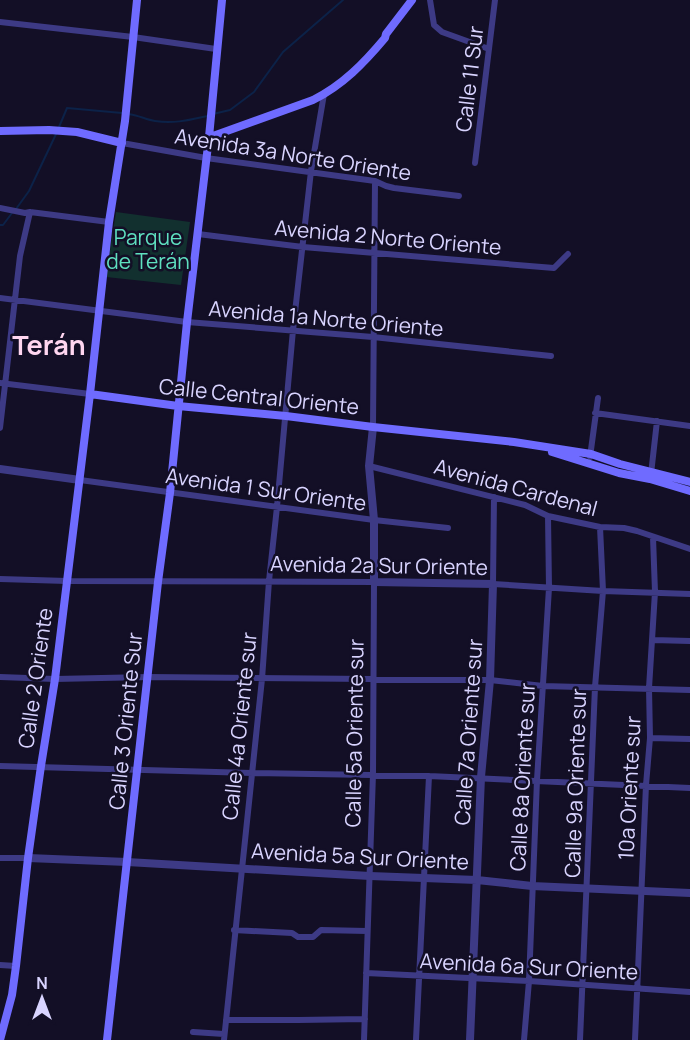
<svg xmlns="http://www.w3.org/2000/svg" width="690" height="1040" font-family="Manrope,sans-serif">
  <rect width="100%" height="100%" fill="#130f26"/>
  <path fill="#12302f" d="M116,212L190,222L181,285L106,277Z"/>
  <g fill="none" stroke-linecap="round" stroke-linejoin="round">
    <path stroke="#0c2248" stroke-width="2" d="M128,114C139,115 146,120 155,121C174,124 189,120 207,116
      M213,114L230,110L254,92L283,52L343,0
      M59,127L67,108L122,113
      M16,209L29,191L57,132
      M0,225H3L12,213"/>
    <path stroke="#3d3a85" stroke-width="6" d="M430,0L434,25L442,32L489,49
      M0,22L133,37L216,49
      M122,143L206,158L375,181L386,186L394,188L459,196
      M475,163L495,0
      M0,208L25,213L30,212L109,222
      M198,234L303,247L554,268L568,254
      M0,298L187,322L373,337L551,356
      M0,383L90,394
      M595,413L690,426
      M373,427L375,181
      M0,428L20,256L30,212
      M590,457L598,398
      M369,466L525,505L548,516L600,527L624,528L637,531L690,549
      M651,474L657,421
      M80,480L374,520L448,528
      M494,497L493,584L603,591L690,594
      M0,579L67,581L374,582L373,774L364,1040
      M653,640L690,641
      M0,677L55,679L148,677L490,680L543,686L690,690
      M650,738L690,739
      M0,766L252,773L429,776L690,788
      M0,858H28
      M234,930L292,933L298,937H313L321,930L367,931
      M0,965L16,966
      M366,973L529,981L690,992
      M226,1020H298L365,1019
      M193,1032L224,1034
      M224,1040L262,679L269,581L277,507L293,330L311,171L324,94
      M416,1040L429,776
      M524,1040L529,981L537,780L549,588L548,516
      M580,1040L595,687L603,591L600,527
      M635,1040L646,785L650,738L649,688L655,592L653,537"/>
    <path stroke="#3d3a85" stroke-width="8" d="M373,427L369,466L374,520V582L493,584L490,680L481,777L470,1040
      M0,469L80,480
      M28,858L127,862L370,876L477,880L532,886L690,893"/>
    <path stroke="#6f6bff" stroke-width="8" d="M0,131L49,130L77,132L122,143
      M213,136L313,100C343,85 364,63 385,38L386,34L412,0
      M90,394L178,406L286,416L373,427L514,442L591,454L620,464L690,482
      M552,452L619,473L650,479L690,491
      M0,1040L12,995L16,966L28,858L41,766L55,679L90,394L109,222L125,121L137,0
      M107,1040L158,582L170,493L187,322L209,137L222,0"/>
  </g>
  <g text-anchor="middle" dominant-baseline="central" stroke-width="5" stroke-linejoin="round" paint-order="stroke">
    <g font-size="21" fill="#d9d4ff" stroke="#130f26">
      <text transform="translate(469 79) rotate(-83)">Calle 11 Sur</text>
      <text transform="translate(293 154) rotate(9)">Avenida 3a Norte Oriente</text>
      <text transform="translate(388 237) rotate(5)">Avenida 2 Norte Oriente</text>
      <text transform="translate(326 318) rotate(5)">Avenida 1a Norte Oriente</text>
      <text transform="translate(259 396) rotate(6)">Calle Central Oriente</text>
      <text transform="translate(516 487) rotate(15)">Avenida Cardenal</text>
      <text transform="translate(266 489) rotate(8)">Avenida 1 Sur Oriente</text>
      <text transform="translate(379 565) rotate(1)">Avenida 2a Sur Oriente</text>
      <text transform="translate(35 678) rotate(-82)">Calle 2 Oriente</text>
      <text transform="translate(125 721) rotate(-84)">Calle 3 Oriente Sur</text>
      <text transform="translate(239 726) rotate(-84)">Calle 4a Oriente sur</text>
      <text transform="translate(468 732) rotate(-86)">Calle 7a Oriente sur</text>
      <text transform="translate(354 733) rotate(-89)">Calle 5a Oriente sur</text>
      <text transform="translate(522 777) rotate(-87)">Calle 8a Oriente sur</text>
      <text transform="translate(575 783) rotate(-88)">Calle 9a Oriente sur</text>
      <text transform="translate(629 788) rotate(-87)">10a Oriente sur</text>
      <text transform="translate(360 856) rotate(3)">Avenida 5a Sur Oriente</text>
      <text transform="translate(529 966) rotate(3)">Avenida 6a Sur Oriente</text>
    </g>
    <g font-size="21" fill="#5fe0c0" stroke="#130f26">
      <text x="148" y="237">Parque<tspan x="148" dy="24">de Terán</tspan></text>
    </g>
    <g font-size="27" font-weight="bold" fill="#ffd6f0" stroke="#130f26">
      <text x="49" y="344">Terán</text>
    </g>
  </g>
  <g transform="translate(42 998)" stroke="#130f26" stroke-width="4.5" paint-order="stroke">
  <path d="M0-4.5L10 22L0 15L-10 22Z" fill="#d9d4ff"/>
  <text y="-9" font-size="16" font-weight="bold" text-anchor="middle" fill="#d9d4ff">N</text>
  </g>
</svg>
